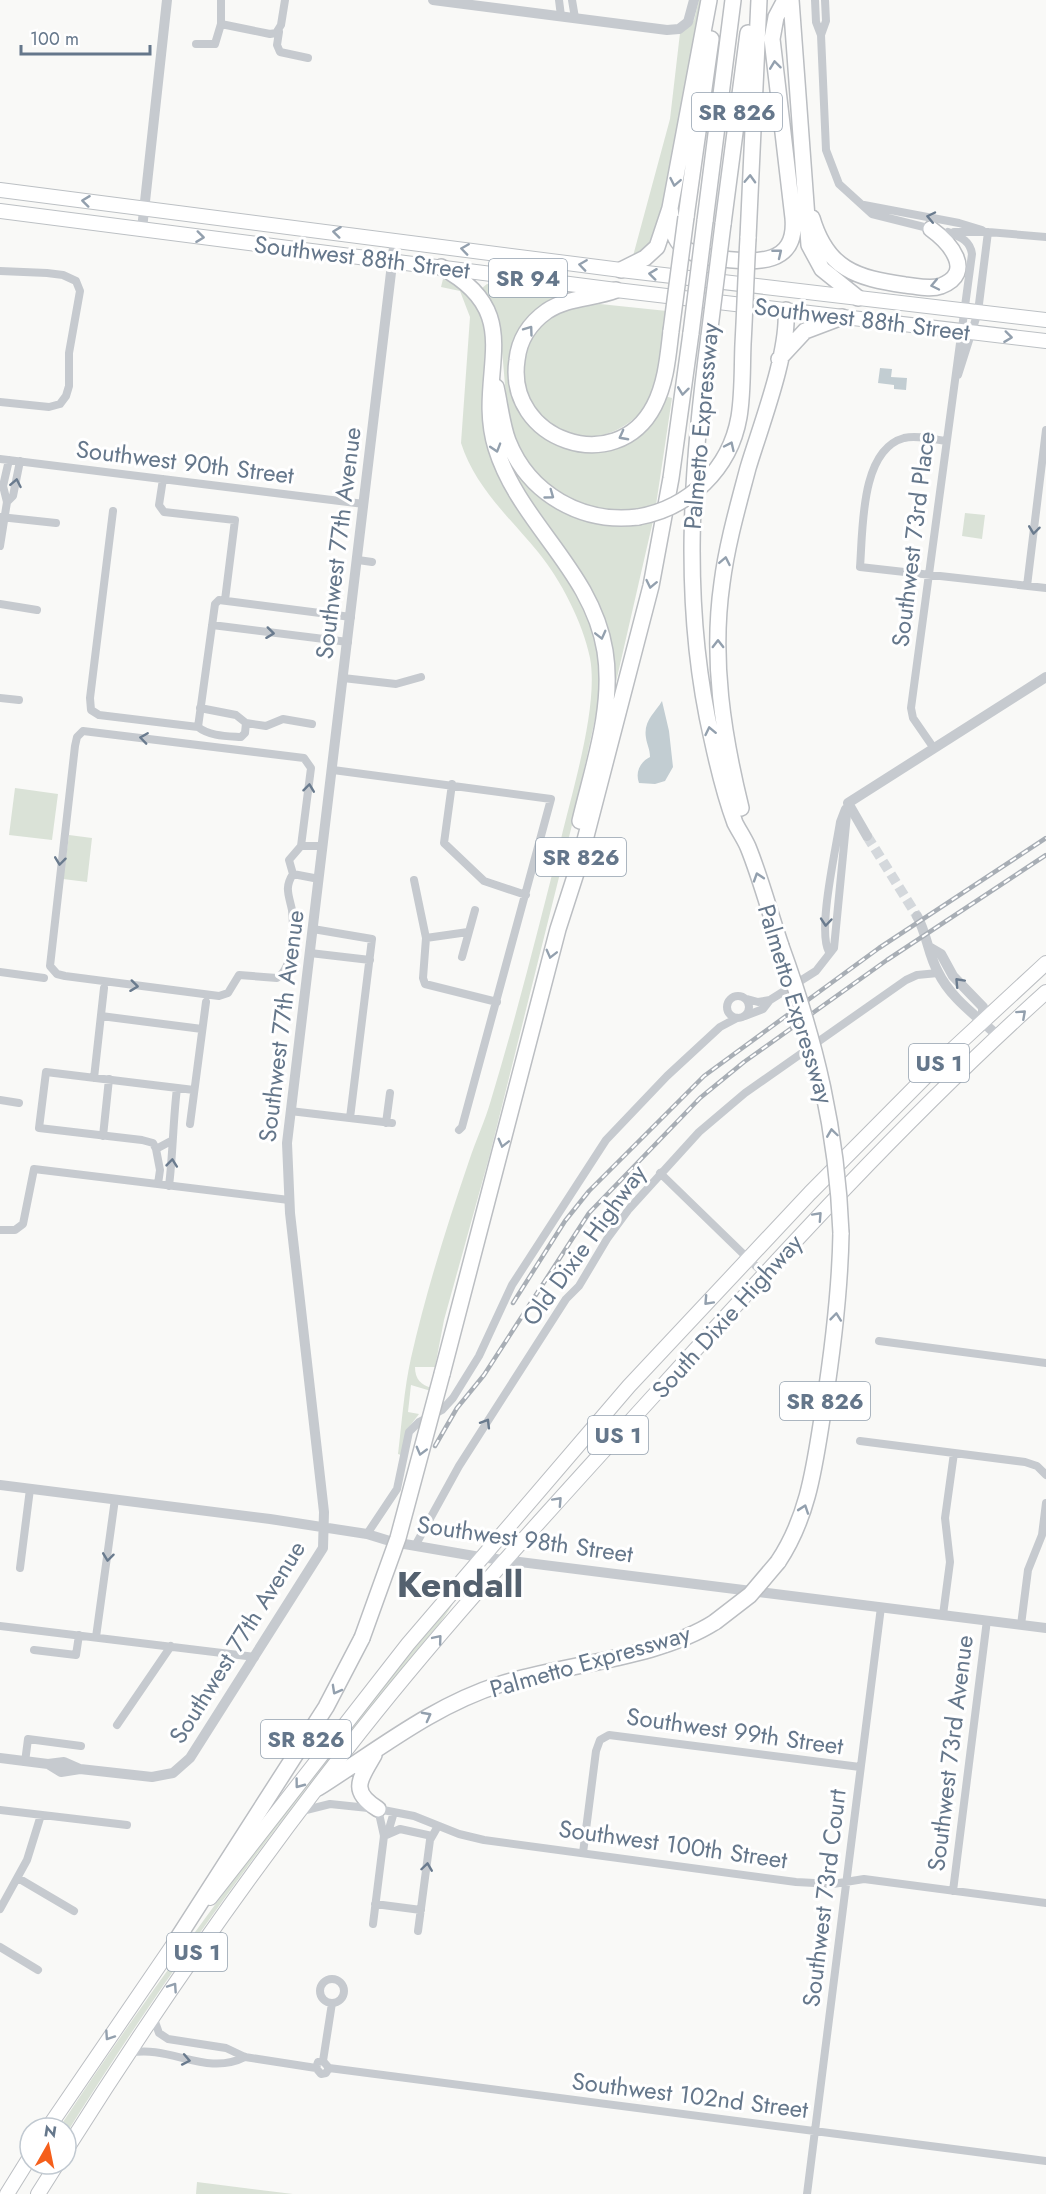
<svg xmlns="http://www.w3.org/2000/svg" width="1046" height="2194" font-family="Jost,sans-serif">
  <rect width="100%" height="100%" fill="#f9f9f7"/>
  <path fill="#dae2d7" d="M699,0H704L657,232L653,245L633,256L670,119L680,33L694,20Z
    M443,279L463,288L487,321L483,419L490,450L584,601L597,642L600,696L572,825L490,1154L444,1320L435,1367H415C415,1379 421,1385 432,1388L431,1391L411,1385L408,1412L419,1414L406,1431L401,1455L398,1454C402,1422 404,1389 411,1358C426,1292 447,1225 469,1161C476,1140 485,1121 491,1100C517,1014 539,926 561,839C572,792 599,705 590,658C583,623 561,580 538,552C510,518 475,487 461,443L470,317L460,291L441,287Z
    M487,284L570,294L516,346L531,424L612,448L664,396L672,398L656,505C627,512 600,512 572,500C474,456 526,353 482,288Z
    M600,304L667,311C663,339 663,375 649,400C625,443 561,452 532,408C524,396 523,383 524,369C526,323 557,306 600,304Z
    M507,456C534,509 597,532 653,521L613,695L606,624L596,599L522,490Z
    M965,513L985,515L982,539L962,536Z
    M15,788L58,794L52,840L9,835Z
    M69,835L92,838L87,882L63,879Z
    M454,1600C453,1612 377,1700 363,1717C255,1850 157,1989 66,2134V2128H59C180,1945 313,1769 454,1600Z
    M197,2182L293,2194H196Z"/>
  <path fill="#c2cdd2" d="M880,368L892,369L891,377L907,378L906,390L894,389V385L878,383Z
    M662,701L669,731L673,767L665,781L655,784L639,783C635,772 640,762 650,757C650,749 647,745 646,738C643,721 655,713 662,701Z"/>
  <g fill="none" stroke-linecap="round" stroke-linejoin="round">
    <path stroke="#d4d8dc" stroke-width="10" stroke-dasharray="10 5" stroke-linecap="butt" d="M867,836L917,916"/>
    <g stroke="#bcc0c4" stroke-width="16">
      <path id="primary" d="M0,190L621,270L1046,320
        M0,211L616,290L1046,341"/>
    </g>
    <g stroke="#bbbec2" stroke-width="16">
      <path id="trunk" d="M210,1898L408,1644L629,1386L810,1193L953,1049L1046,963
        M48,2128L184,1929
        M66,2150C153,2012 246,1878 346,1750C443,1625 551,1509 657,1392C782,1254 907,1117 1046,992
        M7,2194L30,2157
        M38,2194L57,2164"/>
    </g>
    <g stroke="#bbbec2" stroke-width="18">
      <path id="motorway" d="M791,0L809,245L822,269L858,298
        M670,208C672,221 671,234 680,244C691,256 708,257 723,259C757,263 797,265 793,218L772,39L776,17L785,0
        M686,217L711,39
        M812,218C827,269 856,278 905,285C916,286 930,290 941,286C976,272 949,242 931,229
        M705,221L733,0
        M723,224L748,33
        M748,238L759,0
        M441,267C531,315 473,374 496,448C519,523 592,570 605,651C614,707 593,766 580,821
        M621,270L645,258L657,247L670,208L709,0
        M616,290C593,299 568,297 547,311C530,323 519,340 517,360C505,440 616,479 654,406C666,383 668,356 671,331
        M709,336C691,471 681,605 712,739C718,767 725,796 735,823C739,831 744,838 748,847C761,879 770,914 781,946
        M779,359L805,331L842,317
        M496,387C500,405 502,425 508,441C529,494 582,524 638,517
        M741,808C723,735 711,659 722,583C727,544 738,506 748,468C761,425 789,353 786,310
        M442,1374L558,929L578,867L651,586L671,478L691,333
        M778,1562C810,1514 815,1461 824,1406C833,1348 840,1291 841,1233
        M374,1755C360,1779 349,1791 378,1809
        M318,1788C378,1750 432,1706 501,1684C568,1663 657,1659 715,1622
        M179,1936L326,1707L362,1638"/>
    </g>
    <path stroke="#c6cacf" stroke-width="8" d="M221,0V24L270,34L276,33L281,25L285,0
      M559,0L561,16
      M572,0L575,18
      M815,0L816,22L821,35L826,150L839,184L872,214L932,229
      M279,32L277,45L280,52L308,58
      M821,35L826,21L825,0
      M196,44H215L221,24
      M864,205L959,223L982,230
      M954,232H988L1046,237
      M0,271L47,273L63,275L76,281L80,291L69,353V386L66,396L60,404L49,407L0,402
      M958,375L978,312L988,232
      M945,441C932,439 917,435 904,438C860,450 863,530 860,567L1046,588
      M0,459L364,504
      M163,479L159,505L164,512L235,520L225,600
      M7,502L13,496L20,461
      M113,511L90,698L91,710L99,715L198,727L215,604L219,600L351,617
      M0,517L56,523
      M0,546L7,502L3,486L9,460
      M358,560L372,562
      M1027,586L1046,430
      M0,604L37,610
      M212,625L348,642
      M343,678L396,684L421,677
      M0,698L19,700
      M246,723L266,726L283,719L312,724
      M198,727C209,736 226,736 241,737L245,733L246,723L236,715L200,708
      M933,747L913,718L911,708L972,254C970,240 960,237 948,232
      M333,770L551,799L462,1127L459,1130
      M452,784L444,843L484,881L526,895
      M293,874C284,888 289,895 292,910C294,929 294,967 277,978L239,975L228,993L219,996L65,976L57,974L50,966L75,746L77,737L83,731L304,758L311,768L301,846
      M319,879L293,874L289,860L301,846H323
      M414,880L426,938L423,978L425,984L497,1002
      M313,929L372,939L350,1118
      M426,938L468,932
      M829,952C817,931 836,849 840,822L845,809
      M310,953L370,960
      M462,957L475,910
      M0,972L44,978
      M727 1007a11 11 0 1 1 22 0a11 11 0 1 1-22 0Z
      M747,999L758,1002L770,1000
      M101,1016L202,1029
      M745,1016L763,1009L770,1000L816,971L834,948L848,804
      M94,1078L104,988
      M0,1100L19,1103
      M290,1111L392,1123
      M386,1123L390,1093
      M190,1124L206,1002
      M103,1136L109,1079
      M156,1149L153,1143L142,1140L39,1128L46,1072L194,1090
      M660,1173L764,1274
      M158,1184L160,1170L156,1149L171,1141
      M169,1186C173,1153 173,1121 177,1088
      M0,1230H15L23,1224L34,1169L289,1200
      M879,1341L1046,1363
      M860,1441L1025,1462L1037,1466L1046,1475
      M367,1534L397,1489L409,1432L419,1422L442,1410L453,1398L479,1356L512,1285L606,1140L667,1076L720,1027L737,1018
      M415,1546L459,1466L566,1299L579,1286L607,1239L629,1209L699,1132L745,1093L906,980L917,975L938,973
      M20,1568L30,1489
      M943,1615L950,1562L945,1518L954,1453
      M1021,1625L1028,1570L1042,1535L1046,1503
      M0,1626L255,1657
      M96,1637L115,1499
      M34,1650L76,1655L79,1635
      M117,1725L171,1646
      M25,1762L28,1739L81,1746
      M0,1810L127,1825
      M302,1811L330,1804L378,1809L414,1816L459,1834L484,1840L796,1882L833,1884L864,1879L1046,1903
      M384,1836L400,1829L432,1836
      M384,1836L389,1829L394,1812
      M583,1853L596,1751L600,1740L609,1735L860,1767
      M18,1878L74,1911
      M953,1891L987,1620
      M375,1904L421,1910
      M0,1909L27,1860L41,1815
      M373,1924L384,1836L378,1809
      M418,1931L430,1840L438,1826
      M0,1947L38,1970
      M320 1991a12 12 0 1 1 24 0a12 12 0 1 1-24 0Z
      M153,2016L159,2033L168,2039L226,2048L245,2057L316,2068L321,2074L326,2073L329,2068L323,2061L318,2062L316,2068
      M129,2053C169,2044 206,2077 245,2057
      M323,2061L332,2003
      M329,2068L1046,2161
      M807,2194L881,1607"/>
    <path stroke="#c6cacf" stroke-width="10" d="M433,0L667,30L679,29L688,22L694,0
      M142,229L167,0
      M867,836L848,803L1046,677
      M917,916C927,934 928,954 938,972C951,999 977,1016 998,1036
      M929,947L941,954L953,976L983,1007V1021
      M0,1485L270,1519L367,1534L393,1542L480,1557L1046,1628
      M0,1758L48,1764L64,1762L80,1769L152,1777L173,1773L190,1758L323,1548L324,1512L290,1213L287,1143L395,239
      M48,1764L61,1772L80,1769"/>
    <use href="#primary" stroke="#fff" stroke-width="14"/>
    <use href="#trunk" stroke="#fff" stroke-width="14"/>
    <use href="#motorway" stroke="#fff" stroke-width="15"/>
    <g stroke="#a8aeb5" stroke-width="4.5">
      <path id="rail" d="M513,1303L565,1221L589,1191L704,1076L879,948L1046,838
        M435,1446L457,1408L484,1375L589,1213L700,1098L744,1062L887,960L1046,855"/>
    </g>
    <use href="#rail" stroke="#fff" stroke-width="2" stroke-dasharray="7" stroke-linecap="butt"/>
    <g stroke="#bbbec2" stroke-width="18" stroke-linecap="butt">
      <path id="motorway-bridge" d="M671,331L686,217
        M691,333L705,221
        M709,336L723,224
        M638,517C689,508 730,469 739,417C743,393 742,368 743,344C745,308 746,273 748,238
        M781,946C816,1042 837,1131 841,1233
        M715,1622L750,1595L778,1562
        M362,1638L398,1538L442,1374"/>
    </g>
    <use href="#motorway-bridge" stroke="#fff" stroke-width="15"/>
  </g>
  <defs><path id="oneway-chevron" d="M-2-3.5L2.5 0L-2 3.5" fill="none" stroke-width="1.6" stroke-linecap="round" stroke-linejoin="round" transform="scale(1.5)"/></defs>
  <g stroke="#93a0ae">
    <use href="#oneway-chevron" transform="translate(775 65) rotate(-97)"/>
    <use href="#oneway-chevron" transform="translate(750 179) rotate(-88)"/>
    <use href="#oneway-chevron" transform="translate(675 182) rotate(101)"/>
    <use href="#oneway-chevron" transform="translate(86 201) rotate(-173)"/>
    <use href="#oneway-chevron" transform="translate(337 232) rotate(-173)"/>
    <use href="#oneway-chevron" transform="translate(200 237) rotate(7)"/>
    <use href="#oneway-chevron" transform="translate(465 249) rotate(-172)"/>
    <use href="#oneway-chevron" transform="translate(778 253) rotate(-39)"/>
    <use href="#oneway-chevron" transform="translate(583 265) rotate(-172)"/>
    <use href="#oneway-chevron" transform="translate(653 274) rotate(-173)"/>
    <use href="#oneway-chevron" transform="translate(935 285) rotate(168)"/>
    <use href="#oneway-chevron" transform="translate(529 330) rotate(-54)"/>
    <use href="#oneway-chevron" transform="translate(1008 337) rotate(7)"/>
    <use href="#oneway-chevron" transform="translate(683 391) rotate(97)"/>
    <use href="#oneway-chevron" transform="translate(623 436) rotate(152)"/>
    <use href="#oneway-chevron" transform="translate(730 446) rotate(-65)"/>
    <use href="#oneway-chevron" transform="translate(496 448) rotate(73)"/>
    <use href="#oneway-chevron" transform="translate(550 495) rotate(36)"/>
    <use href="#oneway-chevron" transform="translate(725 561) rotate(-79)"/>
    <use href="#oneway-chevron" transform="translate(651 584) rotate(102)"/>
    <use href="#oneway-chevron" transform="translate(601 635) rotate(76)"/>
    <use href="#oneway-chevron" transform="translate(718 644) rotate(-90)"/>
    <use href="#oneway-chevron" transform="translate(710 731) rotate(-102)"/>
    <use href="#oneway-chevron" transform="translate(758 877) rotate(-108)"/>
    <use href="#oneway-chevron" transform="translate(551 954) rotate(104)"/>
    <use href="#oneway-chevron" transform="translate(1022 1014) rotate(-42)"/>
    <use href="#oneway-chevron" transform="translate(832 1133) rotate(-98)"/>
    <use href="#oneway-chevron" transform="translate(503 1143) rotate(104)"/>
    <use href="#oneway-chevron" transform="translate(818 1216) rotate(-47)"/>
    <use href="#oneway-chevron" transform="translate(708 1301) rotate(133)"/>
    <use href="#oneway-chevron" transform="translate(836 1317) rotate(-84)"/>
    <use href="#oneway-chevron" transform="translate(421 1451) rotate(105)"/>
    <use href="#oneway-chevron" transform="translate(558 1501) rotate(-47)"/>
    <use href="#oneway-chevron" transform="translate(804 1509) rotate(-71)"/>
    <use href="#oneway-chevron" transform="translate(438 1639) rotate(-50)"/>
    <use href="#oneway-chevron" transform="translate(336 1690) rotate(119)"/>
    <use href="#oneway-chevron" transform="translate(427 1716) rotate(-28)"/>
    <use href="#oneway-chevron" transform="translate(299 1784) rotate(127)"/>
    <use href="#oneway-chevron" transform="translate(173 1987) rotate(-56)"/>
    <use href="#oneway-chevron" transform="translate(109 2036) rotate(124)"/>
  </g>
  <g stroke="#6a7b8e">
    <use href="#oneway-chevron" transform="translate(931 217) rotate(-168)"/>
    <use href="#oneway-chevron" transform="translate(16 483) rotate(-79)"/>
    <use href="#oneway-chevron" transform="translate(1034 530) rotate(97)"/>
    <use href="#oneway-chevron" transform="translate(270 633) rotate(7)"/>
    <use href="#oneway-chevron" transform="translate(144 738) rotate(-172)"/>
    <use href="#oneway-chevron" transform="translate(309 788) rotate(-83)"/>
    <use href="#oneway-chevron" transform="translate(60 861) rotate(97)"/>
    <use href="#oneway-chevron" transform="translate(826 922) rotate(95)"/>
    <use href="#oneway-chevron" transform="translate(959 982) rotate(-133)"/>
    <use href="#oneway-chevron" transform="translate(134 986) rotate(7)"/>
    <use href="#oneway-chevron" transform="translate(172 1163) rotate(-84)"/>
    <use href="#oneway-chevron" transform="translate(486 1423) rotate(-59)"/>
    <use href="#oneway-chevron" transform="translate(108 1557) rotate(97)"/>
    <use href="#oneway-chevron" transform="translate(427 1867) rotate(-82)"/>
    <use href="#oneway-chevron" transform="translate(186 2060) rotate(11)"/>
  </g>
  <g text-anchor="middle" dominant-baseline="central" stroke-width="6" stroke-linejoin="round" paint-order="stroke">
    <g fill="#fff" stroke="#93a0ae" stroke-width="1.5">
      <rect x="692" y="93" width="90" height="38" rx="4.5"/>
      <rect x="489" y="259" width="78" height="38" rx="4.5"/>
      <rect x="536" y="838" width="90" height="38" rx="4.5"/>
      <rect x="909" y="1044" width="60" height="38" rx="4.5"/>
      <rect x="780" y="1382" width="90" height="38" rx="4.5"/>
      <rect x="588" y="1416" width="60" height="38" rx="4.5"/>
      <rect x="261" y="1720" width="90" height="38" rx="4.5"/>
      <rect x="167" y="1933" width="60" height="38" rx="4.5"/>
    </g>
    <g font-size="22" font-weight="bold" fill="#65778b">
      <text x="737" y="112">SR 826</text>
      <text x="528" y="278">SR 94</text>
      <text x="581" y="857">SR 826</text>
      <text x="939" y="1063">US 1</text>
      <text x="825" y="1401">SR 826</text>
      <text x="618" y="1435">US 1</text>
      <text x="306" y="1739">SR 826</text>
      <text x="197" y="1952">US 1</text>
    </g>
    <g font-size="24" fill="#65778b" stroke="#fff">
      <text transform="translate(362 257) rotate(7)">Southwest 88th Street</text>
      <text transform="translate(862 319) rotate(7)">Southwest 88th Street</text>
      <text transform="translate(701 426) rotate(-85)">Palmetto Expressway</text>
      <text transform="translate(185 462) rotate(7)">Southwest 90th Street</text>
      <text transform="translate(913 539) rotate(-83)">Southwest 73rd Place</text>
      <text transform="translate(338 543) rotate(-83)">Southwest 77th Avenue</text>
      <text transform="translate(796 1004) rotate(73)">Palmetto Expressway</text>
      <text transform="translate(281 1026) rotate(-83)">Southwest 77th Avenue</text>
      <text transform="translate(584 1245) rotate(-54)">Old Dixie Highway</text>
      <text transform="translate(727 1316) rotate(-48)">South Dixie Highway</text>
      <text transform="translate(525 1539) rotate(8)">Southwest 98th Street</text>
      <text transform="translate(237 1642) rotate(-58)">Southwest 77th Avenue</text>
      <text transform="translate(590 1661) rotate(-16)">Palmetto Expressway</text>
      <text transform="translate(735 1731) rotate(8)">Southwest 99th Street</text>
      <text transform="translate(950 1753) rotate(-83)">Southwest 73rd Avenue</text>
      <text transform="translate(673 1844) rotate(8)">Southwest 100th Street</text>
      <text transform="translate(824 1898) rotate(-83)">Southwest 73rd Court</text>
      <text transform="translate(690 2095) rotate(7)">Southwest 102nd Street</text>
    </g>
    <g font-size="36" font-weight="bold" fill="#54616f" stroke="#fff">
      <text x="460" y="1584">Kendall</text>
    </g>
  </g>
  <g transform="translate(48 2146) rotate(9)"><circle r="28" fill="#ffffff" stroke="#c1c9d1" stroke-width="1.5"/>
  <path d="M0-4.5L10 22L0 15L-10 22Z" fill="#f55f1b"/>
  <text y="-9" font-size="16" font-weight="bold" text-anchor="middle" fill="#65778b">N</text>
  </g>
  <path d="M21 45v9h129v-9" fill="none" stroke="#65778b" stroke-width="3"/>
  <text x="30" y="45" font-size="18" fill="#65778b" stroke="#ffffff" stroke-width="4.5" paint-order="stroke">100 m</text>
</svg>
